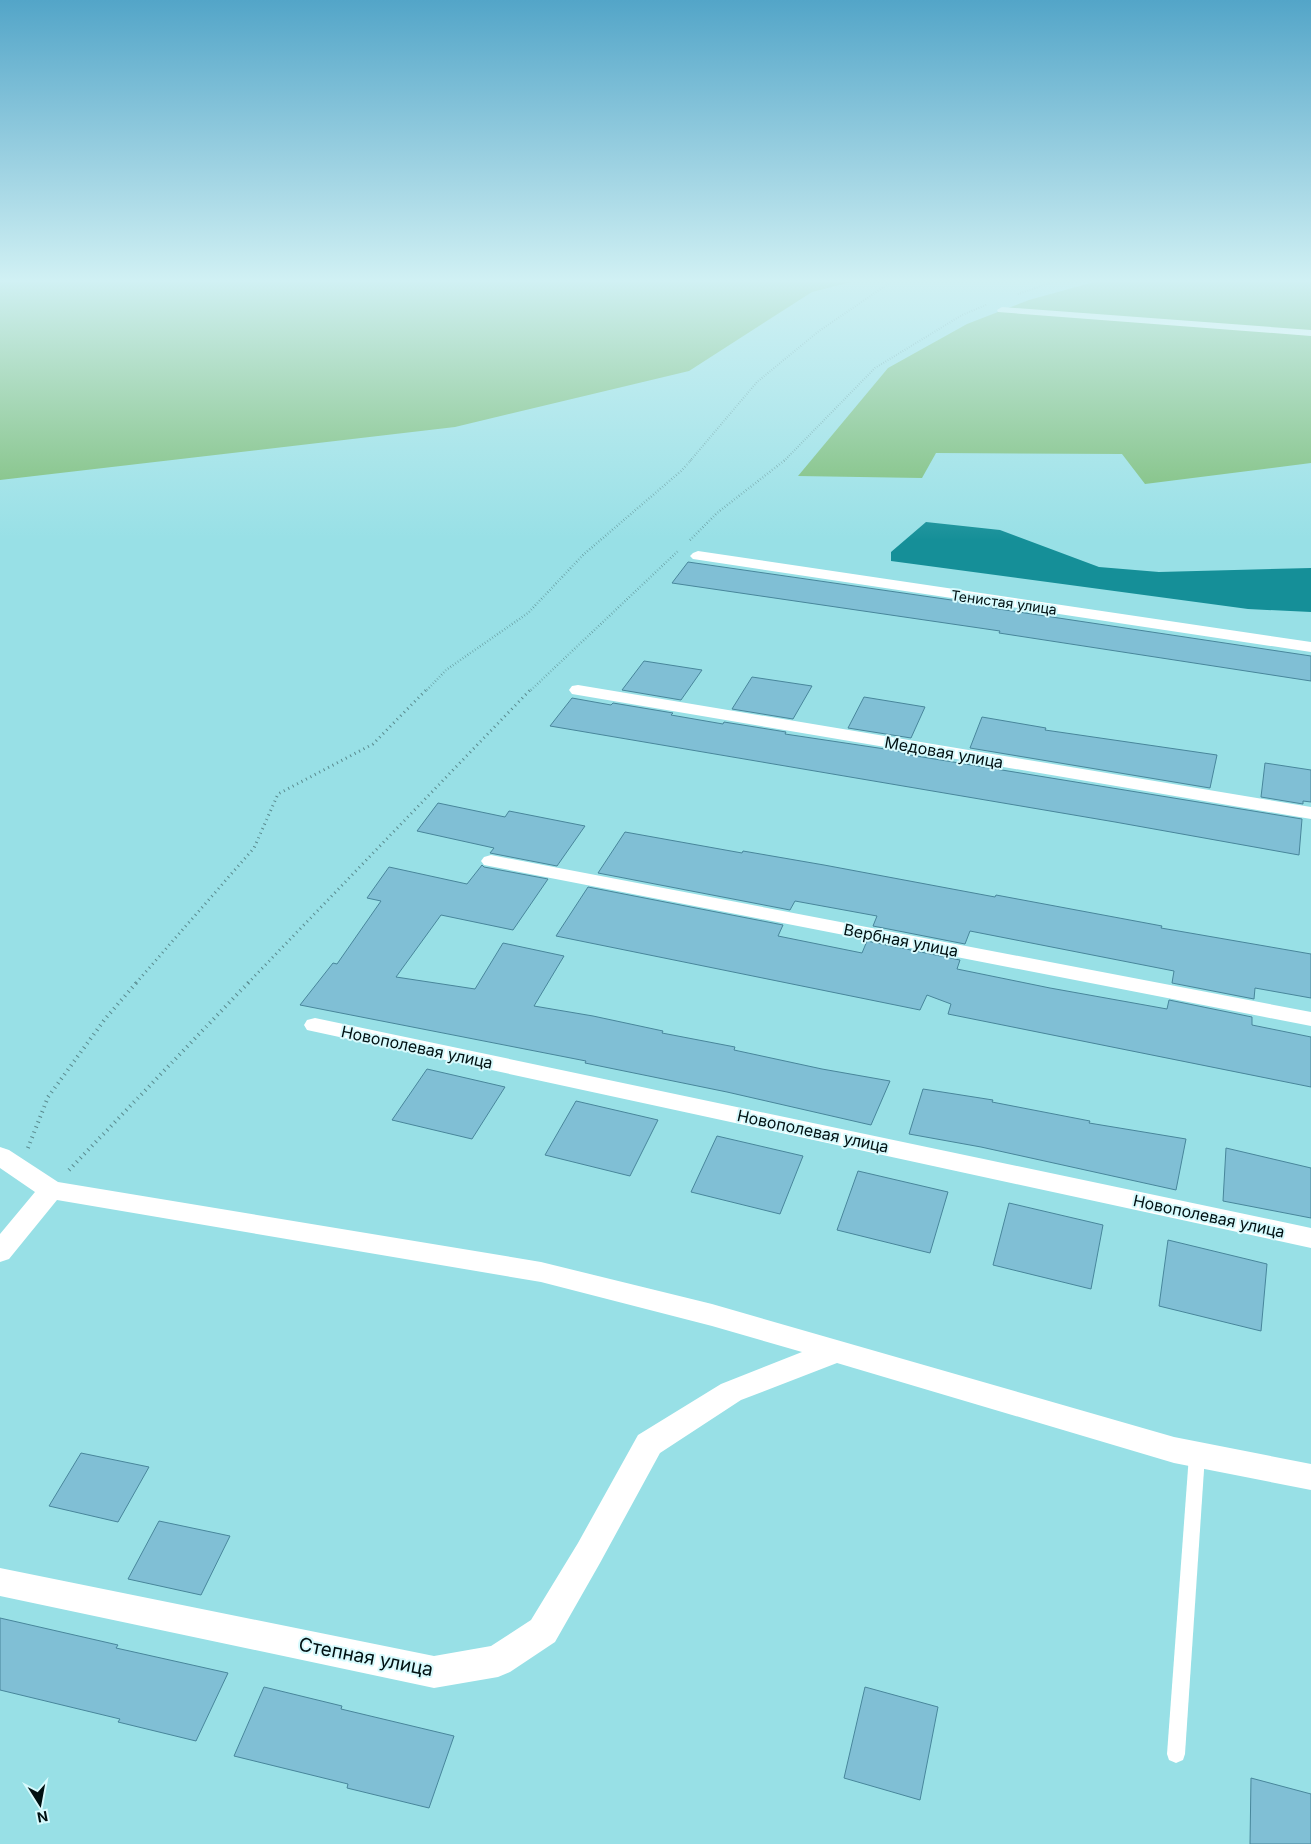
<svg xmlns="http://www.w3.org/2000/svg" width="1311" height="1844" font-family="Inter,sans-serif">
  <rect width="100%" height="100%" fill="#98e0e6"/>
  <path fill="#76ba71" d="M0,282H851L812,292L689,371L455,427L0,480Z
    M1094,282H1311V463L1145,484L1122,454L936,453L922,478L798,476L888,368L967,324L1029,300Z"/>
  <path fill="#158f98" d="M926,522L1000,530L1099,567L1159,572L1311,568V612L1248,609L891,561V552Z"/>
  <path fill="#80bfd5" stroke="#48869b" d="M688,562L993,606L992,608L1311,656V681L999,633L1000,631L672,583Z
    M644,661L702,670L681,700L622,690Z
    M752,677L812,686L793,719L732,709Z
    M864,697L925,707L911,738L848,728Z
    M572,698L611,705L613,703L673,713L671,715L723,724L724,722L786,732L785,734L905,752L904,754L1302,819L1299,855L1115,822L550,726Z
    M982,717L1046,728L1045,730L1217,755L1210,788L970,748Z
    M1265,763L1311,770V802L1303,801V804L1261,797Z
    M438,803L505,817L509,811L585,826L557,866L490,853L494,848L417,831Z
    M625,832L742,853L743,851L824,865L995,897L996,895L1162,926L1161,928L1311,954V998L1255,988L1254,999L1172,983L1174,971L970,931L965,944L873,926L877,916L795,901L790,910L598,873Z
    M482,865L484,867L548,879L513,930L441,915L396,977L475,989L503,943L564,956L534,1006L593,1016L663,1031L662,1033L735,1047L734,1050L822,1069L890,1081L871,1125L727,1092L585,1063L586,1061L300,1005L333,963L337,964L381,901L367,898L389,867L467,884Z
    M588,887L783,925L778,936L862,953L867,941L960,960L957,969L1050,988L1167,1009L1169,1000L1252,1017V1025L1311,1037V1087L948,1014L951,1004L927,995L920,1010L556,936Z
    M427,1069L505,1087L472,1139L392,1120Z
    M923,1089L993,1100L992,1102L1090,1121L1089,1123L1186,1139L1176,1190L981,1147L909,1134Z
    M576,1101L658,1120L630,1176L545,1155Z
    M717,1136L803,1156L780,1214L691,1192Z
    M1226,1148L1311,1168V1218L1223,1201Z
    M858,1171L948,1192L930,1253L837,1230Z
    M1009,1203L1103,1225L1091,1289L993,1265Z
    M1168,1240L1267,1264L1261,1331L1159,1306Z
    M81,1453L149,1467L118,1522L49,1506Z
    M159,1521L230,1536L201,1595L128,1579Z
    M0,1618L118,1645L116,1648L228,1673L196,1741L118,1722L120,1719L0,1690Z
    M264,1687L342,1706L341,1709L454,1736L429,1808L347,1788L348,1784L234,1756Z
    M865,1687L938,1707L920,1800L844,1778Z
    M1251,1778L1311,1794V1844H1250Z"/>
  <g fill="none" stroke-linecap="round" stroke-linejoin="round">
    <path stroke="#598a8e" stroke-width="2" stroke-dasharray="0.5 2" stroke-linecap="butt" d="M1018,294L1053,282
      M690,461L757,382L819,331L891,282
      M784,461L875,368L962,315L986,305"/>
    <path stroke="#598a8e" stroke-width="2.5" stroke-dasharray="0.5 2.5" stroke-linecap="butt" d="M690,540L717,513L785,460
      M427,690L446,670L528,613L583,555L681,471L691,460
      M531,690L678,551"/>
    <path stroke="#598a8e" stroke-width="3" stroke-dasharray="1 4" stroke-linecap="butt" d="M136,983L254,848L278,794L373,744L428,688
      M248,983L532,688"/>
    <path stroke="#598a8e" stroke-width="4" stroke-dasharray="1 4.5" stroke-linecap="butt" d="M28,1148L48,1097L105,1019L137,982
      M69,1170L249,982"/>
    <path fill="#fff" fill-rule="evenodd" d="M1197,1448L1203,1450L1205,1455L1185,1754L1183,1760L1176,1763L1169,1760L1167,1754L1189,1455L1191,1450Z"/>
    <path fill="#fff" fill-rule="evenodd" d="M1002,307L1311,330V336L998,312L997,310Z
      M698,551L1311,642V652L693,559L690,556L693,553Z
      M578,685L1311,807V819L572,694L569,690L572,686Z
      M491,855L1311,1012V1026L484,865L481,861L484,857Z
      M315,1018L1311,1228V1248L307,1030L304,1025L307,1020Z
      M0,1147L9,1150L58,1182L541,1262L712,1304L1174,1437L1311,1464V1490L1174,1463L837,1363L741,1400L660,1453L600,1563L555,1642L510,1672L498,1677L434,1688L0,1596V1568L434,1656L491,1646L531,1620L578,1543L638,1435L721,1384L802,1352L712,1326L541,1282L57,1200L9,1259L0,1262V1234L35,1192L0,1168Z"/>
  </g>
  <linearGradient id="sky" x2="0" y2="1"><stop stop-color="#53a5c8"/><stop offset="0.52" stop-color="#d1f1f4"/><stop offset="1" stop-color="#d1f1f4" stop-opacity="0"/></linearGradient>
  <rect width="1311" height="540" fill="url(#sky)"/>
  <g text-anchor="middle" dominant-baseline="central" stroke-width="4" stroke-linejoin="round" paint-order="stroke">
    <g font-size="14" fill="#001012" stroke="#d7fafd">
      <text transform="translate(1004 602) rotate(8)">Тенистая улица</text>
    </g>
    <g font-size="16" fill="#001012" stroke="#d7fafd">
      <text transform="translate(944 752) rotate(10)">Медовая улица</text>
      <text transform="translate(901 940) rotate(11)">Вербная улица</text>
      <text transform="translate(417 1047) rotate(12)">Новополевая улица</text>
      <text transform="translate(813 1131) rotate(12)">Новополевая улица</text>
      <text transform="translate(1209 1216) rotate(12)">Новополевая улица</text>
    </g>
    <g font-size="19" fill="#001012" stroke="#d7fafd">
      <text transform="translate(366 1657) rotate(11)">Степная улица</text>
    </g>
  </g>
  <g transform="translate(40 1804) rotate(169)" stroke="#d7fafd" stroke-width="4" paint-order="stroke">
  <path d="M0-4L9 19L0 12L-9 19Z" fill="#001012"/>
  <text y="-8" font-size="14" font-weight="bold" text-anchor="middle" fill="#001012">N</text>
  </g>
</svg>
